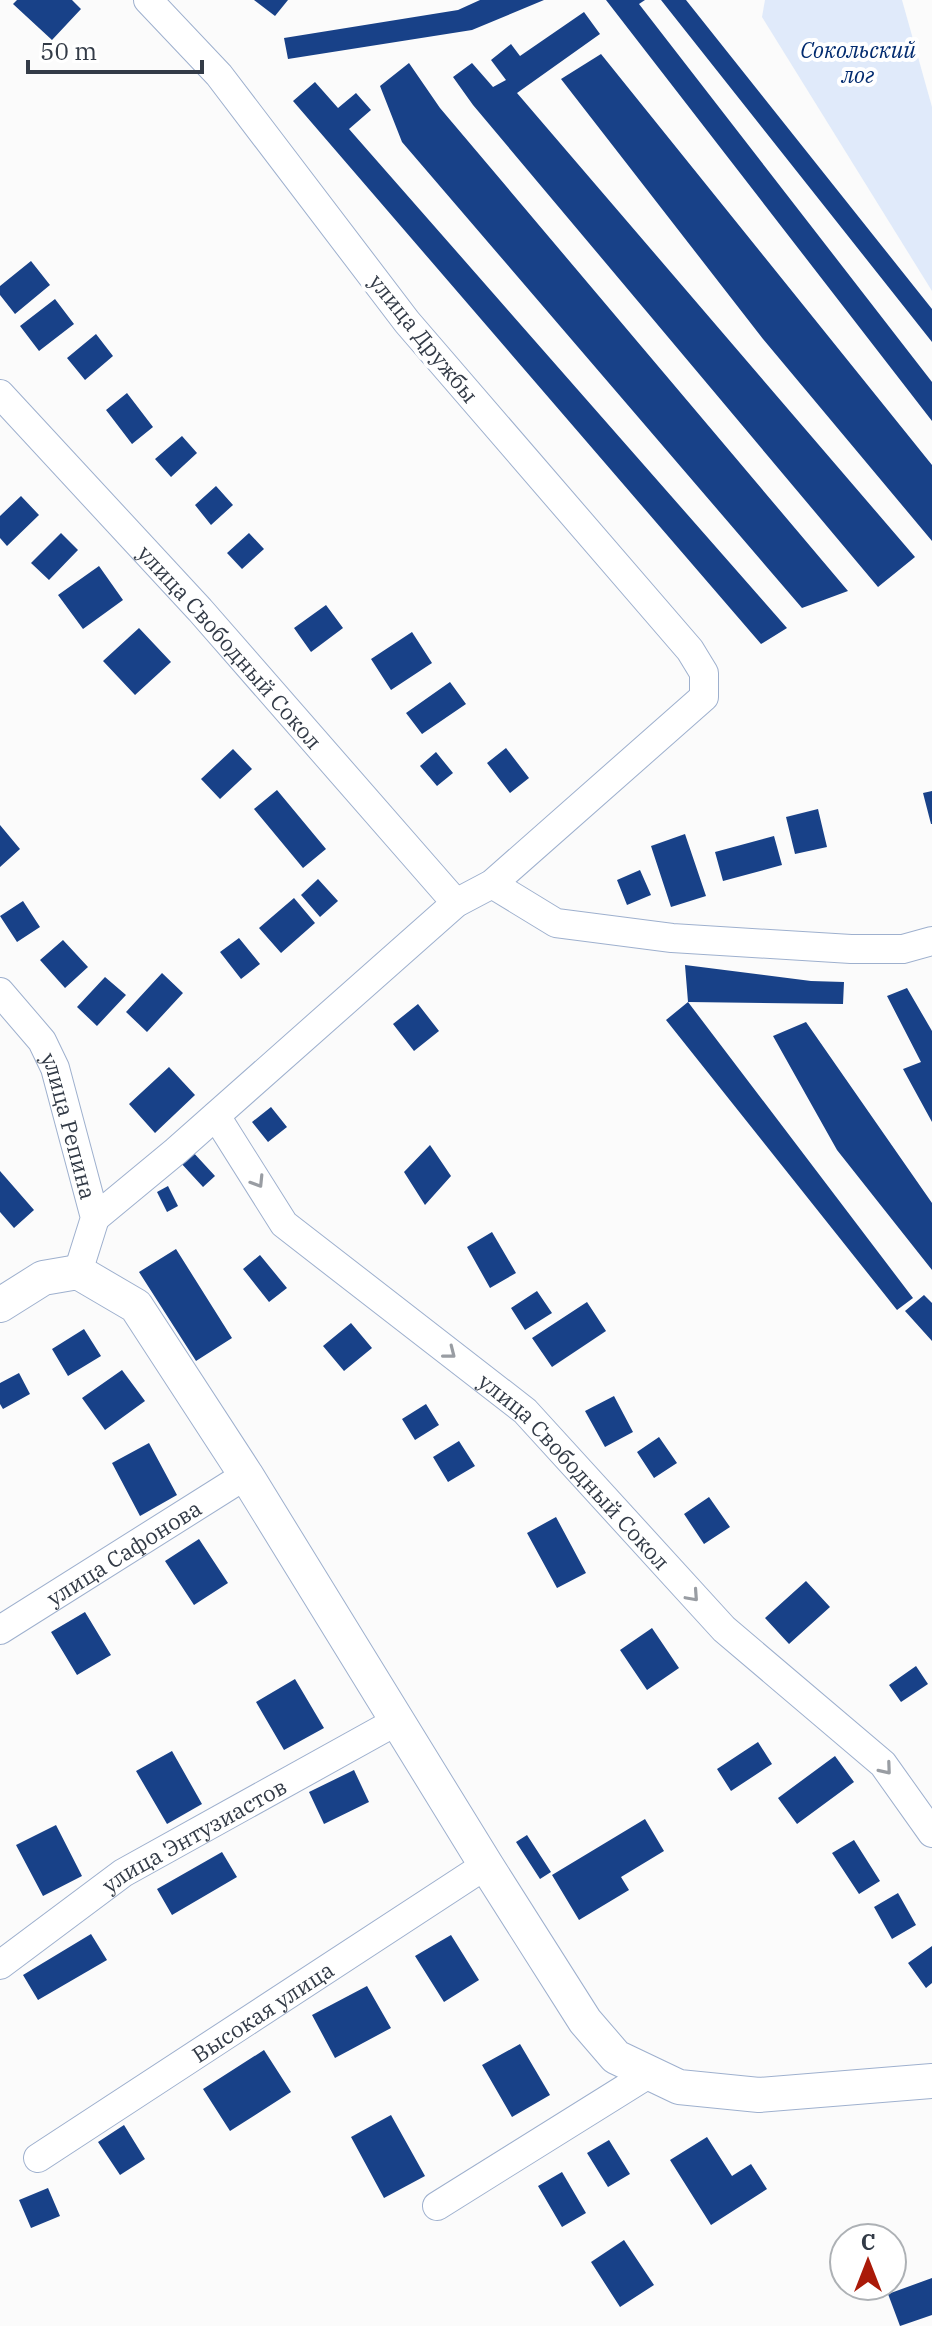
<svg xmlns="http://www.w3.org/2000/svg" width="932" height="2326" font-family="'IBM Plex Serif',serif">
  <rect width="100%" height="100%" fill="#fbfbfb"/>
  <path fill="#e0eafa" d="M765,0H902L932,107V291L762,17Z"/>
  <path fill="#184188" d="M17,0H72L81,9L52,40L13,4Z
    M254,0H288L275,16Z
    M480,0H544L472,30L288,59L284,38L458,10Z
    M606,0H645L639,4L932,382V421Z
    M661,0H686L932,309V342Z
    M584,12L600,34L517,93L915,557L878,587L473,105L453,77L472,63L493,87L506,80L491,60L511,44L520,56Z
    M601,54L932,465V541L763,339L561,79Z
    M409,63L440,108L848,591L802,608L402,142L380,86Z
    M315,82L338,108L356,93L371,110L349,129L787,628L761,644L293,101Z
    M31,261L50,285L15,314L0,295V286Z
    M55,299L74,324L39,351L20,326Z
    M96,334L113,356L85,380L67,358Z
    M127,393L153,427L132,444L106,410Z
    M182,436L197,453L171,477L155,459Z
    M216,486L233,505L211,525L195,505Z
    M21,496L39,515L7,546L0,538V516Z
    M61,533L78,550L49,580L31,563Z
    M249,533L264,549L242,569L227,553Z
    M99,566L123,600L83,629L58,595Z
    M326,605L343,628L311,652L294,628Z
    M139,628L171,662L135,695L103,661Z
    M412,632L432,663L391,690L371,659Z
    M450,682L466,704L422,734L406,713Z
    M506,748L529,778L510,793L487,763Z
    M233,749L252,769L220,799L201,779Z
    M436,752L453,773L437,786L420,766Z
    M277,790L326,849L303,868L254,809Z
    M932,791V824H931L923,793Z
    M818,809L827,847L795,854L786,817Z
    M0,825L20,849L0,867Z
    M685,834L706,896L671,907L651,846Z
    M774,836L782,865L723,881L715,852Z
    M640,870L651,895L627,905L617,880Z
    M318,879L338,901L320,917L301,895Z
    M294,898L315,923L281,953L259,928Z
    M23,901L40,927L17,942L0,916Z
    M239,938L260,964L241,979L220,952Z
    M63,940L88,967L65,988L40,960Z
    M685,965L811,981L844,982L843,1004L688,1002Z
    M162,973L183,993L147,1032L126,1012Z
    M105,977L126,995L97,1026L77,1007Z
    M907,988L932,1031V1122L903,1069L921,1062L887,996Z
    M688,1002L913,1298L897,1310L666,1020Z
    M418,1004L439,1031L414,1051L393,1024Z
    M806,1022L932,1203V1270L837,1150L773,1036Z
    M169,1067L195,1095L155,1133L129,1104Z
    M271,1107L287,1127L268,1142L252,1122Z
    M430,1145L451,1176L425,1205L404,1172Z
    M192,1151L215,1176L203,1187L180,1162Z
    M0,1171L34,1210L14,1228L0,1212Z
    M168,1186L178,1206L167,1212L157,1192Z
    M492,1232L516,1273L490,1288L467,1247Z
    M176,1249L232,1338L196,1361L139,1272Z
    M260,1255L287,1288L269,1302L243,1269Z
    M537,1291L552,1313L525,1330L511,1308Z
    M924,1295L932,1303V1341L905,1311Z
    M587,1302L606,1331L552,1367L532,1338Z
    M351,1323L372,1348L344,1371L323,1346Z
    M84,1329L101,1356L68,1376L52,1349Z
    M122,1370L145,1401L105,1430L82,1398Z
    M19,1373L30,1394L3,1409L0,1404V1383Z
    M614,1396L633,1432L605,1447L585,1411Z
    M426,1404L439,1425L415,1440L402,1419Z
    M659,1437L677,1463L654,1478L637,1452Z
    M459,1441L475,1466L448,1482L433,1457Z
    M149,1443L177,1495L140,1516L112,1463Z
    M709,1497L730,1527L704,1544L684,1514Z
    M556,1517L586,1573L557,1588L527,1533Z
    M199,1539L228,1583L194,1605L165,1561Z
    M806,1581L830,1607L789,1644L765,1618Z
    M85,1612L111,1655L77,1675L51,1632Z
    M652,1628L679,1668L647,1690L620,1650Z
    M916,1666L928,1684L901,1702L889,1685Z
    M295,1679L324,1728L284,1750L256,1702Z
    M758,1742L772,1764L731,1791L717,1769Z
    M172,1751L202,1804L167,1824L136,1771Z
    M835,1756L854,1782L797,1824L778,1798Z
    M354,1770L369,1802L324,1824L309,1792Z
    M645,1819L664,1851L621,1877L629,1890L579,1920L552,1875Z
    M56,1825L82,1876L43,1896L16,1845Z
    M527,1835L551,1872L540,1879L516,1842Z
    M854,1840L880,1881L859,1894L832,1853Z
    M222,1852L237,1877L172,1915L157,1889Z
    M898,1893L916,1925L892,1939L874,1907Z
    M91,1934L107,1960L38,2000L23,1975Z
    M451,1935L479,1980L444,2002L415,1956Z
    M932,1946V1983L926,1988L908,1963Z
    M367,1986L391,2028L335,2058L312,2015Z
    M520,2044L550,2095L512,2117L482,2065Z
    M264,2050L291,2092L230,2131L203,2089Z
    M391,2115L425,2176L384,2198L351,2137Z
    M124,2125L145,2159L120,2175L98,2142Z
    M707,2137L732,2176L751,2164L767,2189L711,2225L670,2160Z
    M609,2140L630,2174L608,2187L587,2153Z
    M562,2172L586,2213L562,2227L538,2186Z
    M48,2188L60,2216L31,2228L19,2200Z
    M624,2240L654,2285L620,2307L591,2262Z
    M932,2278V2315L900,2326L888,2294Z"/>
  <g fill="none" stroke-linecap="round" stroke-linejoin="round">
    <g stroke="#9eb0ce" stroke-width="30">
      <g id="minor">
        <path id="s1" d="M0,394L200,610L456,903"/>
        <path d="M492,884L556,923L672,938L851,949H903L932,941"/>
        <path id="s2" d="M0,992L42,1041L55,1068L95,1218L78,1272"/>
        <path id="s3" d="M216,1116L284,1224L525,1411L724,1629L883,1764L932,1833"/>
        <path d="M95,1218L176,1151L456,903L492,884L704,697V673L690,650L407,322L219,75L148,0"/>
        <path id="s4" d="M0,1630L246,1475"/>
        <path id="s5" d="M0,1965L123,1873L397,1721"/>
        <path id="s6" d="M38,2158L486,1865"/>
        <path d="M437,2206L650,2073"/>
      </g>
    </g>
    <g stroke="#9eb0ce" stroke-width="36">
      <path id="tertiary" d="M0,1305L43,1278L78,1272L136,1306L246,1475L486,1865L585,2021L616,2057L679,2087L759,2095L932,2081"/>
    </g>
    <use href="#minor" stroke="#fff" stroke-width="28"/>
    <use href="#tertiary" stroke="#fff" stroke-width="34"/>
  </g>
  <defs><path id="oneway-chevron" d="M-2-3.5L2.5 0L-2 3.5" fill="none" stroke-width="1.6" stroke-linecap="round" stroke-linejoin="round" transform="scale(2)"/></defs>
  <g stroke="#999da3">
    <use href="#oneway-chevron" transform="translate(258 1182) rotate(58)"/>
    <use href="#oneway-chevron" transform="translate(450 1353) rotate(38)"/>
    <use href="#oneway-chevron" transform="translate(693 1596) rotate(48)"/>
    <use href="#oneway-chevron" transform="translate(886 1769) rotate(50)"/>
  </g>
  <g text-anchor="middle" dominant-baseline="central" stroke-width="8" stroke-linejoin="round" paint-order="stroke">
    <g font-size="22" font-style="italic" fill="#022b6f" stroke="#fff">
      <text x="858" y="49">Сокольский<tspan x="858" dy="25">лог</tspan></text>
    </g>
    <g font-size="22" fill="#333b47" stroke="#fff">
      <text transform="translate(424 338) rotate(51)">улица Дружбы</text>
      <text stroke="none"><textPath href="#s1" startOffset="342">улица Свободный Сокол</textPath></text>
      <text stroke="none"><textPath href="#s2" startOffset="154">улица Репина</textPath></text>
      <text stroke="none"><textPath href="#s3" startOffset="510">улица Свободный Сокол</textPath></text>
      <text stroke="none"><textPath href="#s4" startOffset="146">улица Сафонова</textPath></text>
      <text stroke="none"><textPath href="#s5" startOffset="234">улица Энтузиастов</textPath></text>
      <text stroke="none"><textPath href="#s6" startOffset="268">Высокая улица</textPath></text>
    </g>
  </g>
  <g transform="translate(868 2262)"><circle r="38" fill="#ffffff" stroke="#adb1b5" stroke-width="2"/>
  <path d="M0-6L14 30L0 20L-14 30Z" fill="#aa1a09"/>
  <text y="-12" font-size="22" font-weight="bold" text-anchor="middle" fill="#333b47">С</text>
  </g>
  <path d="M28 60v12h174v-12" fill="none" stroke="#333b47" stroke-width="4"/>
  <text x="40" y="60" font-size="24" fill="#333b47" stroke="#ffffff" stroke-width="6" paint-order="stroke">50 m</text>
</svg>
